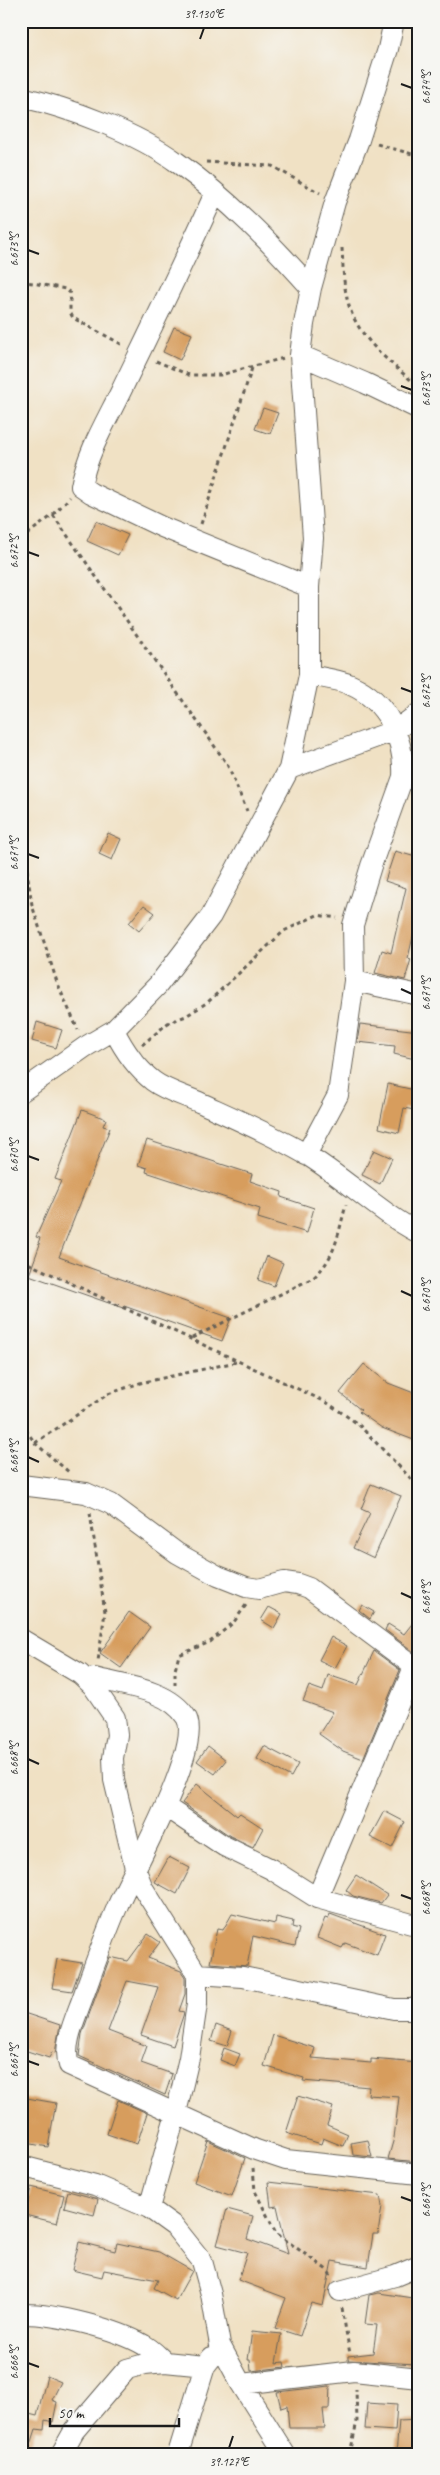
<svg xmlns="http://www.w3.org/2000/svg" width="440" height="2475" font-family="Caveat,sans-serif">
  <rect width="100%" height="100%" fill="#f6f6f2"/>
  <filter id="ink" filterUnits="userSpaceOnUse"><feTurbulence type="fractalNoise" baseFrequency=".02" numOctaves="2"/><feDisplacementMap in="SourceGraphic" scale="10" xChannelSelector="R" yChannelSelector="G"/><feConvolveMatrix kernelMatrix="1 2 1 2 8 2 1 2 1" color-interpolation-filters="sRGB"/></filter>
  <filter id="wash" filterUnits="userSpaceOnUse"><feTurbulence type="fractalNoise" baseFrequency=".0096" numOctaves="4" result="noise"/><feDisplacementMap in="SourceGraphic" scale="20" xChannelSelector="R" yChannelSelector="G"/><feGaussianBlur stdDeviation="1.12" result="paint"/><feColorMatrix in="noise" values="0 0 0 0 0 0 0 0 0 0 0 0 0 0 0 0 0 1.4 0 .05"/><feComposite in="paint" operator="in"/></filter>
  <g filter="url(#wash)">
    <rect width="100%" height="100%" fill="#f0e1c4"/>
    <g id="blocks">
      <path fill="#d79d5d" d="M174,327L192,334L180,360L163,352Z
        M263,408L278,413L270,434L255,429Z
        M96,521L128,535L118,555L87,541Z
        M108,833L121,839L112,860L99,854Z
        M395,851L419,858V911L408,958L411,959L405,980L375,973L382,950L391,953L406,888L385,881Z
        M144,905L155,913L139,931L129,923Z
        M37,1022L62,1030L56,1048L32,1041Z
        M360,1024L419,1031V1060L394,1054L395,1046L357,1042Z
        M388,1084L419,1091V1111L404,1108L399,1133L379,1128Z
        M82,1110L106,1119L103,1126L110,1128L59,1257L231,1318L222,1341L124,1306L123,1308L29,1275L40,1244L38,1243L40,1238L36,1237L61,1181L55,1179Z
        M147,1140L252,1174L250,1181L282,1192L281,1197L314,1208L307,1233L258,1218L260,1209L146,1172L147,1168L138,1165Z
        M374,1150L392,1158L380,1184L362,1175Z
        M267,1256L283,1263L274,1286L258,1280Z
        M364,1364L388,1383L419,1395V1442L382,1428L359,1412L361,1410L340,1393Z
        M371,1484L401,1496L374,1558L353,1548L370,1513L361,1509Z
        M362,1605L374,1612L370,1619L359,1610Z
        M269,1607L282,1614L274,1628L261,1620Z
        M129,1612L150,1627L121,1668L100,1653Z
        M419,1615V1650L414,1652L385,1630L388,1624L404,1634Z
        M331,1637L347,1646L335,1668L319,1660Z
        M374,1651L400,1670L363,1759L343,1751L319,1734L333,1712L303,1701L309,1686L323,1691L328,1675L358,1685Z
        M208,1746L226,1760L215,1774L197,1761Z
        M264,1746L298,1764L291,1777L257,1759Z
        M197,1784L237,1816L240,1813L263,1828L253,1847L230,1836L182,1803Z
        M384,1811L405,1822L392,1848L370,1837Z
        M169,1857L190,1868L177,1894L155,1882Z
        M356,1875L387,1895L381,1903L353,1896L346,1890Z
        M232,1914L275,1924L276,1917L293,1921L292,1927L299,1929L295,1946L253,1936L247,1966L210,1963L217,1929L223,1930Z
        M330,1914L385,1934L377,1955L345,1943L342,1948L317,1938L325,1918L328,1919Z
        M148,1934L160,1942L148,1958L181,1971L185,1977V1994L179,2011L184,2012L183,2016L173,2046L141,2035L158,1987L127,1981L108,2031L147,2046L141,2063L172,2074L165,2095L79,2056L82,2034L110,1957L128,1961Z
        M57,1959L82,1963L72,1991L52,1988Z
        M21,2012L60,2025L55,2053L52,2052L49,2058L21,2049Z
        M216,2025L232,2031L227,2046L211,2041Z
        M273,2035L315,2048L312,2058L371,2063V2059L419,2063V2162L388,2159L394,2138L399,2097L368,2095L369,2087L303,2081L304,2078L264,2066Z
        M224,2048L240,2054L235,2066L220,2060Z
        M298,2096L333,2107L327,2125L348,2134L343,2146L323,2138L321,2144L286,2133Z
        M21,2097L56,2103L48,2147L21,2142Z
        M118,2100L147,2113L137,2144L107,2134Z
        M368,2140L372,2157L353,2155L351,2143Z
        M208,2141L245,2158L232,2196L194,2182Z
        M268,2182L380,2195L382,2206L378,2234H373L368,2267L332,2261L323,2306L311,2303L300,2336L275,2328L286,2298L238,2280L247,2253L217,2245L227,2209L253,2216L247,2239L288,2254L277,2206L271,2207Z
        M31,2187L64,2195L57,2223L25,2215Z
        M68,2191L98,2199L94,2215L64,2207Z
        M79,2242L115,2251L117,2243L159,2252L192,2271L176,2300L154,2288L158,2280L104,2270L102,2277L72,2270Z
        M379,2293L419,2299L416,2364L348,2360V2356L373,2353L377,2325L365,2324L369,2295Z
        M252,2331L281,2334L276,2363L284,2362L285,2367L251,2371L250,2360H248Z
        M47,2376L61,2382L52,2400L57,2402L53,2422L45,2420L44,2430L36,2429L28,2454H21V2428L25,2413L37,2416Z
        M330,2386L329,2409H323L325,2428H289L287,2406L281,2408L277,2392Z
        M367,2403L397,2405L395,2431L365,2429Z
        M419,2420V2454H396L399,2421Z"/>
    </g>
  </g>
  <g filter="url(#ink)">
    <use href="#blocks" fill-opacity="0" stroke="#666157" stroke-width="1"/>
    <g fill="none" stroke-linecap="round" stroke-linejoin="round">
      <g stroke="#666157" stroke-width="22">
        <path id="street" d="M21,97C71,108 137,133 178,163C228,199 270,242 311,288
          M215,193C185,260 153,325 121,391C107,420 87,453 81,486L91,493L162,527L309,587
          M300,355L365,383L419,409
          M289,769L396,730L419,713
          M354,981L419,995
          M114,1030C124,1050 135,1067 153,1081C166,1091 186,1096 201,1103C236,1119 273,1135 307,1155C346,1179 379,1212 419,1233
          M21,1092L85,1047L114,1030L158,985L211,916L289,769L309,675V587L313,538L300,355L304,324L311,288L335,202L359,140L388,49L394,21
          M306,1155L338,1095L354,981L353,925L371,866L403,777C405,739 387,701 351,685C338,679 323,678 309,675
          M21,1485L86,1493L111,1504L177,1553L218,1576L246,1587L259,1589L284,1582L298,1584L309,1588L419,1670
          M21,1639L80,1674L93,1686L115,1718L117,1735L113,1758L114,1780L135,1868L143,1888L197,1974V2004L189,2058L176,2113L149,2208
          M94,1678C124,1686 168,1689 186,1717C204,1745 132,1872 118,1905C105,1935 94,1966 83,1997C76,2017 62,2045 69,2065L256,2150L286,2160L419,2174
          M166,1807L224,1846L271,1869L317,1898L419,1926
          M317,1898L414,1667L419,1662
          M197,1974L243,1977L394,2009H414L419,2005
          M21,2166L95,2185L149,2208L174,2226L202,2261L211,2294L220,2345L241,2384L285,2454
          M340,2291L395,2276L419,2266
          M21,2314C53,2313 117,2329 144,2345C152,2349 158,2356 165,2362
          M241,2384L354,2371L419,2378
          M61,2454L74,2431L127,2369L145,2364L165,2362L205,2366
          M178,2454L205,2366L212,2357"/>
      </g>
      <path stroke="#666157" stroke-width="3" stroke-dasharray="4 4" stroke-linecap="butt" d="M377,144L419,156
        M206,162L272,166L320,193
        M342,248C343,264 343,282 347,298C355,337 390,362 419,387
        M21,281L66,289L70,293V312L73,318L123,345
        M156,361L189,375H220L284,358
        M53,515L227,764L247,811
        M201,524L252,368
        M21,539L53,515L70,497
        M21,830L32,905L58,985L78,1030
        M142,1045L168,1023L186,1016L208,1002L284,931L317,915L337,918
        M21,1260L326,1402L358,1424L419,1487
        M192,1338L313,1278C336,1258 338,1233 346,1205
        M21,1423L35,1443L70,1473
        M35,1443L108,1394L140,1383L236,1362
        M90,1513L105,1612L98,1661
        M175,1685V1670L179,1655L210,1642L234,1622L246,1605
        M253,2168L255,2191L276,2233L327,2270L332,2277
        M342,2308L350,2354
        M350,2454L357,2421L356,2389"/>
      <use href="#street" stroke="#fff" stroke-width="20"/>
    </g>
  </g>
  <path fill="none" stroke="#1c1c1c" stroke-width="2" d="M200,39L204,28M401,84L412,88M28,250L39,254M401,386L412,390M28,552L39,556M401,688L412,692M28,854L39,858M401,989L412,994M28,1156L39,1160M401,1291L412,1296M28,1457L39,1462M401,1593L412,1598M28,1759L39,1764M401,1895L412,1899M28,2061L39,2065M401,2197L412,2201M28,2363L39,2367M229,2448L233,2436"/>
  <rect width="440" height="2475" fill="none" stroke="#f6f6f2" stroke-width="55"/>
  <path d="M50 2418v8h129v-8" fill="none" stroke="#1c1c1c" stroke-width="2.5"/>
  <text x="58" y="2418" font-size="15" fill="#1c1c1c" stroke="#f6f6f2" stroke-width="4" paint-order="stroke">50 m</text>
  <rect x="28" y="28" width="384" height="2420" fill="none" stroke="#1c1c1c" stroke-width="2"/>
  <g font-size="12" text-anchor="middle" fill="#1c1c1c">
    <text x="204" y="18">39.130°E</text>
    <text transform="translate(426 88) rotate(-90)" y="4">6.674°S</text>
    <text transform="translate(14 250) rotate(-90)" y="4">6.673°S</text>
    <text transform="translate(426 390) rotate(-90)" y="4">6.673°S</text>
    <text transform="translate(14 552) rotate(-90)" y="4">6.672°S</text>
    <text transform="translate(426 692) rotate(-90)" y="4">6.672°S</text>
    <text transform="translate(14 854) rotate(-90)" y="4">6.671°S</text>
    <text transform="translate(426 994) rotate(-90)" y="4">6.671°S</text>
    <text transform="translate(14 1156) rotate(-90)" y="4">6.670°S</text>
    <text transform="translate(426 1296) rotate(-90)" y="4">6.670°S</text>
    <text transform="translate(14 1457) rotate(-90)" y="4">6.669°S</text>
    <text transform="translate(426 1598) rotate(-90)" y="4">6.669°S</text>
    <text transform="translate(14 1759) rotate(-90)" y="4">6.668°S</text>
    <text transform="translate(426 1899) rotate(-90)" y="4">6.668°S</text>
    <text transform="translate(14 2061) rotate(-90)" y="4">6.667°S</text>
    <text transform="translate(426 2201) rotate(-90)" y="4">6.667°S</text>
    <text transform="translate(14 2363) rotate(-90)" y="4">6.666°S</text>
    <text x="229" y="2466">39.127°E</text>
  </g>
</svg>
